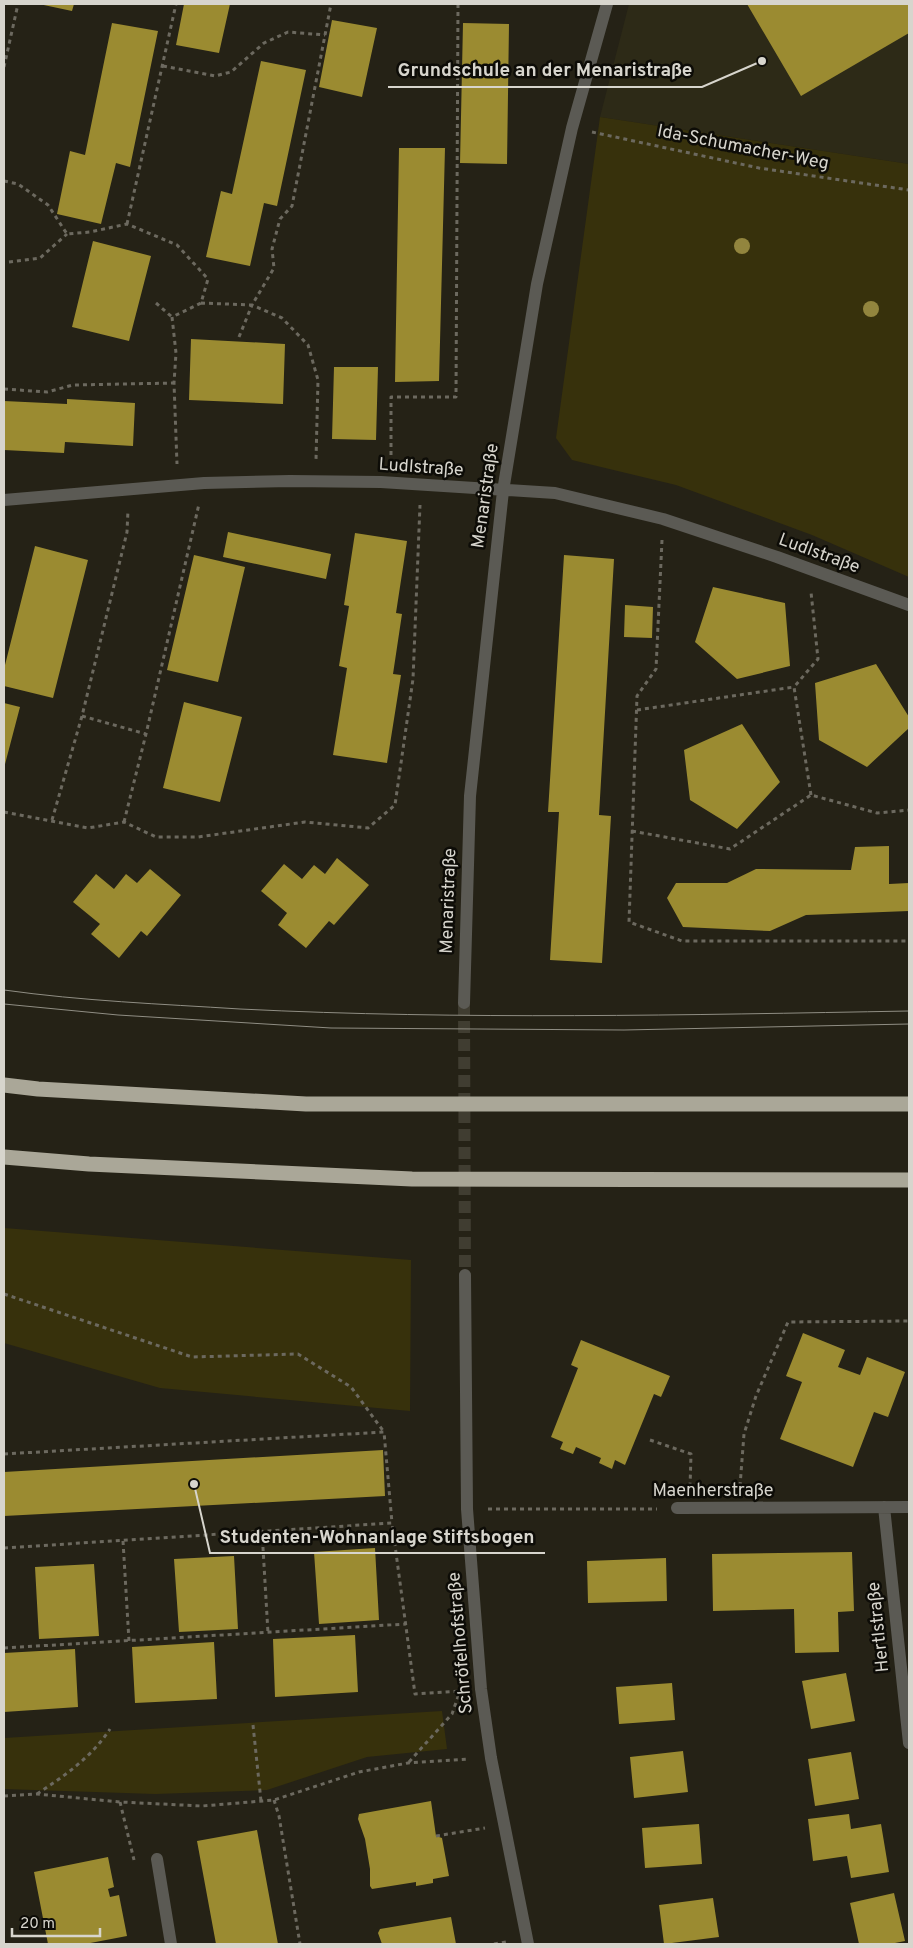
<svg xmlns="http://www.w3.org/2000/svg" width="913" height="1948" font-family="Overpass,sans-serif">
  <rect width="100%" height="100%" fill="#252216"/>
  <path fill="#2d2a17" d="M629,4H909V164L600,117Z"/>
  <path fill="#37310c" d="M600,117L909,164V577L812,535L676,485L572,460L556,438Z
    M4,1228L411,1260L410,1411L160,1388L4,1343Z
    M442,1711L447,1749L367,1757L267,1790L155,1794L4,1789V1738Z"/>
  <path fill="#9b8b31" d="M39,4H74L72,11Z
    M184,4H230L219,53L176,45Z
    M747,4H909V33L801,96Z
    M332,20L377,28L362,97L319,87Z
    M112,23L158,31L130,167L116,163L101,224L57,214L70,151L85,155Z
    M463,23L509,24L507,164L460,163Z
    M261,61L306,70L277,206L264,203L250,266L206,257L221,191L232,194Z
    M399,148H445L439,381L395,382Z
    M93,241L151,256L129,341L72,327Z
    M191,339L285,344L283,404L189,400Z
    M334,367H378L376,440L332,439Z
    M67,399L135,403L133,446L65,442L64,453L4,450V401L67,404Z
    M228,532L331,554L326,579L223,557Z
    M355,533L407,541L396,613L402,614L393,674L401,675L387,763L333,755L347,668L339,666L349,606L344,605Z
    M35,546L88,560L53,698L4,686V669Z
    M194,555L245,567L218,682L167,670Z
    M564,555L614,559L599,815L611,816L602,963L550,960L559,812H548Z
    M713,587L785,603L790,666L737,679L695,642Z
    M625,605L653,607L652,638L624,637Z
    M876,664L909,717V728L867,767L819,740L815,683Z
    M184,702L242,717L220,802L163,788Z
    M4,703L20,707L4,768Z
    M742,724L780,782L737,829L690,800L684,750Z
    M889,846V884L909,883V911L806,915L770,931L683,927L667,898L676,883H727L756,869L851,870L855,847Z
    M337,858L369,885L334,925L329,921L306,948L278,925L287,913L261,891L284,864L302,879L314,865L325,874Z
    M150,869L181,895L147,936L141,931L119,958L91,934L100,924L73,902L96,874L114,889L126,874L137,883Z
    M803,1333L845,1350L838,1367L860,1375L867,1357L905,1372L888,1417L874,1412L853,1467L780,1439L802,1382L786,1376Z
    M581,1340L670,1376L661,1397L654,1394L625,1465L615,1460L612,1469L599,1463L601,1458L576,1447L573,1454L560,1449L563,1442L551,1437L578,1368L571,1365Z
    M383,1450L385,1496L4,1516V1472Z
    M375,1548L379,1620L319,1624L314,1552Z
    M852,1552L854,1611L838,1612L839,1652L795,1653L794,1609L713,1611L712,1554Z
    M234,1556L238,1629L179,1632L174,1559Z
    M666,1558L667,1601L588,1603L587,1561Z
    M94,1564L99,1636L39,1639L35,1567Z
    M355,1635L358,1692L275,1697L273,1639Z
    M214,1642L217,1699L135,1703L132,1647Z
    M75,1649L78,1707L4,1712V1653Z
    M846,1673L855,1721L811,1729L802,1681Z
    M672,1683L675,1720L619,1724L616,1687Z
    M683,1751L688,1792L634,1798L630,1757Z
    M851,1752L859,1799L815,1806L808,1759Z
    M431,1801L436,1836L442,1838L449,1876L433,1879V1883L416,1886V1882L372,1889L370,1886V1869L365,1839L358,1819L359,1814Z
    M849,1814L851,1829L881,1824L889,1872L851,1878L847,1856L813,1861L808,1819Z
    M699,1824L702,1864L645,1868L642,1828Z
    M257,1830L278,1944H216L197,1841Z
    M108,1857L114,1887L108,1889L110,1897L119,1895L127,1936L85,1944H48L34,1872Z
    M894,1893L905,1941L890,1944H859L850,1903Z
    M713,1898L719,1937L664,1944L659,1905Z
    M451,1917L456,1944H382L378,1933L380,1929Z"/>
  <g fill="none" stroke-linecap="round" stroke-linejoin="round">
    <path stroke="#403d31" stroke-width="12" stroke-dasharray="12 6" stroke-linecap="butt" d="M464,1003L465,1275"/>
    <path stroke="#6c695f" stroke-width="3" stroke-dasharray="4 4" stroke-linecap="butt" d="M163,66L215,76L231,72L264,43L288,32L325,35
      M4,67L18,4
      M592,132L759,168L909,190
      M4,181L18,184L48,205L67,234L90,232L127,224L177,245L208,279L201,303L172,317L176,353L174,383L177,464
      M127,224L176,4
      M9,262L40,258L67,234
      M156,303L172,317
      M201,303L252,305L274,268L272,249L280,219L292,206L331,4
      M239,337L252,305L282,318L308,345L318,380L316,460
      M4,389L47,392L73,385L174,383
      M391,463V397H456L458,4
      M662,540L656,669L637,696L629,922L682,941H909
      M637,710L794,687
      M82,716L146,734
      M811,795L794,687L818,659L811,592
      M4,812L88,828L124,822L156,837H198L305,822L368,828L395,805L413,679L420,505
      M52,820L82,716L127,532L128,510
      M124,822L146,734L199,504
      M632,831L730,849L811,795L877,813L909,810
      M4,1294L192,1357L298,1354L351,1387L384,1432
      M650,1440L691,1454L690,1488
      M4,1454L384,1432L392,1523
      M740,1486L744,1434L756,1396L788,1322L909,1321
      M488,1509H657
      M262,1531L268,1633
      M123,1541L129,1641
      M4,1548L392,1523L415,1694L460,1691
      M4,1648L406,1624
      M253,1725L261,1801
      M409,1762L452,1714L459,1694
      M37,1794C64,1776 91,1758 110,1729
      M4,1796L37,1794L120,1802L202,1806L274,1800L359,1772L408,1763L469,1759
      M274,1800L279,1816L300,1944
      M120,1802L134,1860
      M436,1836L485,1828
      M494,1944L506,1942"/>
    <path stroke="#5b5a54" stroke-width="12" d="M4,500L204,483L290,481L381,482L555,493L663,519L777,557L909,605
      M464,1003L470,796L503,491L537,284L572,128L607,4
      M465,1275L467,1509L481,1689L491,1758L528,1944
      M884,1507L909,1743
      M677,1508L909,1507
      M157,1859L171,1944"/>
    <path stroke="#aaa798" stroke-width="15" d="M4,1085L38,1089L306,1104H909
      M4,1157L89,1164L412,1179L909,1180"/>
    <path stroke="#908e84" stroke-width="1" d="M4,990C82,1001 161,1004 240,1009C463,1020 686,1015 909,1011
      M4,1004L118,1015L331,1028L624,1030L909,1024"/>
  </g>
  <g fill="#92853e">
    <circle cx="742" cy="246" r="8"/>
    <circle cx="871" cy="309" r="8"/>
  </g>
  <g text-anchor="middle" dominant-baseline="central" stroke-width="5" stroke-linejoin="round" paint-order="stroke">
    <g font-size="18" fill="#d7d5cd" stroke="#0d0c07">
      <text transform="translate(743 148) rotate(11)">Ida-Schumacher-Weg</text>
      <text transform="translate(421 468) rotate(4)">Ludlstraße</text>
      <text transform="translate(486 496) rotate(-82)">Menaristraße</text>
      <text transform="translate(819 554) rotate(20)">Ludlstraße</text>
      <text transform="translate(449 901) rotate(-88)">Menaristraße</text>
      <text x="713" y="1491">Maenherstraße</text>
      <text transform="translate(879 1627) rotate(-96)">Hertlstraße</text>
      <text transform="translate(461 1643) rotate(-95)">Schröfelhofstraße</text>
    </g>
  </g>
  <path fill="none" stroke="#d7d5cd" stroke-width="2" d="M762 61L702 87H388M194 1484L210 1553H545"/>
  <g fill="#d7d5cd" stroke="#0d0c07" stroke-width="2">
    <circle cx="762" cy="61" r="5"/>
    <circle cx="194" cy="1484" r="5"/>
  </g>
  <g font-size="19" text-anchor="middle" font-weight="bold" fill="#d7d5cd" stroke="#0d0c07" stroke-width="5" stroke-linejoin="round" paint-order="stroke">
    <text x="545" y="76">Grundschule an der Menaristraße</text>
    <text x="377" y="1543">Studenten-Wohnanlage Stiftsbogen</text>
  </g>
  <rect width="913" height="1948" fill="none" stroke="#d7d5cd" stroke-width="10"/>
  <path d="M12 1928v8h88v-8" fill="none" stroke="#d7d5cd" stroke-width="2.5"/>
  <text x="20" y="1928" font-size="15" fill="#d7d5cd" stroke="#0d0c07" stroke-width="4" paint-order="stroke">20 m</text>
</svg>
